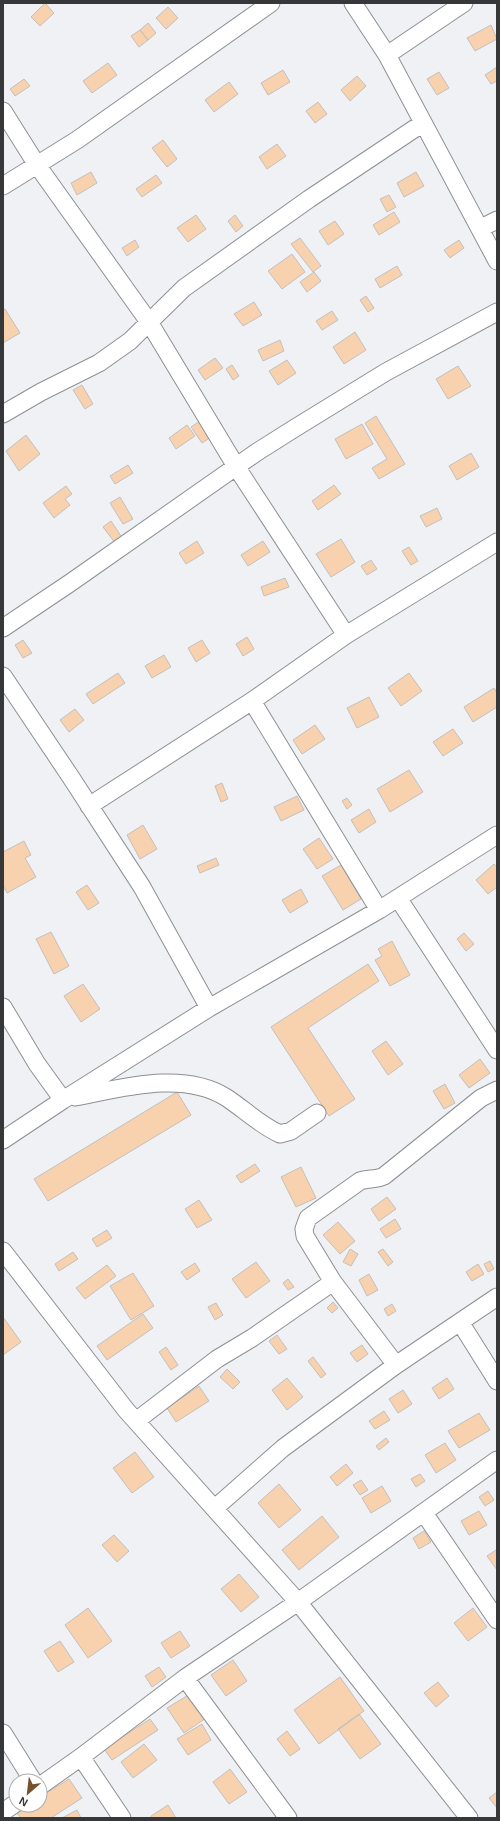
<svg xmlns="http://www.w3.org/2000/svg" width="500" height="1821" font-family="Helvetica,sans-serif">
  <rect width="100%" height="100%" fill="#eff1f5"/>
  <path fill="#f8d1ae" stroke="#c3c0bd" d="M45,3L54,13L40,26L31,17Z
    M168,7L178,18L166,29L156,18Z
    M148,23L156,33L148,40L140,30Z
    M491,25L497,39L475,51L467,38Z
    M140,30L148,40L139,47L131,36Z
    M108,63L117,75L92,93L83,81Z
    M497,67V81L491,84L485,75Z
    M283,70L290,82L268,95L261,83Z
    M439,72L449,88L437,95L427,79Z
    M357,76L366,86L350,101L341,90Z
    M24,79L30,86L15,96L10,89Z
    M229,82L238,94L214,112L205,100Z
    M318,102L327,114L315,123L306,111Z
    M163,140L177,159L167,167L152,148Z
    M277,144L286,156L267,169L259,157Z
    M91,172L97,183L77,195L71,183Z
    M416,172L424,186L404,197L397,183Z
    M156,175L162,183L142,197L136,189Z
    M389,195L396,207L387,212L380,199Z
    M394,212L400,222L379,235L373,225Z
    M196,215L206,229L188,242L177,228Z
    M235,215L243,226L236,232L228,221Z
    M335,221L344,234L328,245L319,231Z
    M300,238L321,266L313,272L291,244Z
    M135,240L139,247L127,256L122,248Z
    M459,240L464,248L450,258L444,250Z
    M292,254L305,272L282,289L268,271Z
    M397,266L402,275L380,288L375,279Z
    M314,272L321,281L307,292L300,282Z
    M366,296L374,308L368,312L360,300Z
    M254,302L262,315L243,326L234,314Z
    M5,309L20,333L3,343V310Z
    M332,311L338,320L322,330L316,321Z
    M355,332L366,350L344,364L333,347Z
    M280,340L284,351L263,361L258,350Z
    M215,358L223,368L205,380L198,370Z
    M287,360L296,373L278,385L269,371Z
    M232,365L239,376L233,380L226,369Z
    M458,366L471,386L448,399L436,379Z
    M82,385L93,404L85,409L73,390Z
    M376,416L405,464L379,479L372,468L387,459L365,423Z
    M200,421L211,437L202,443L191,427Z
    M362,424L373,444L346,459L335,439Z
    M187,425L195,436L176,449L169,438Z
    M26,435L40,454L19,471L6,451Z
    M471,453L479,467L457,480L449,466Z
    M128,465L133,473L115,484L110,476Z
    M334,485L341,494L318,510L312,501Z
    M66,486L72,494L65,499L70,505L54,518L43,503Z
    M120,497L133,519L123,524L110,503Z
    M437,508L442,519L426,527L420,516Z
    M111,521L123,539L116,544L103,527Z
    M341,539L355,562L331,577L316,554Z
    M197,541L204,553L186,564L179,553Z
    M263,541L270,552L248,566L241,555Z
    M409,547L418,561L411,565L402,551Z
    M371,560L377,569L367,575L361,566Z
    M285,578L289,587L264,596L261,587Z
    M247,637L254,649L243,656L236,644Z
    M23,640L32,653L23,658L15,645Z
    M202,640L210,653L196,662L188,648Z
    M164,655L171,667L152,678L145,666Z
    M118,673L125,683L93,704L86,694Z
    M409,673L422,691L401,706L388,688Z
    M494,688L497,693V707L473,722L464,707Z
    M369,697L379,717L357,728L347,708Z
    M75,709L84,720L69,732L60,720Z
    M315,725L325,739L302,754L293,740Z
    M453,729L463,743L443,756L433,742Z
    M409,770L423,792L390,812L377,789Z
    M222,783L228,799L221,802L215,786Z
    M297,796L304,810L281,821L274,807Z
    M347,798L352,805L347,809L342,801Z
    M369,809L376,822L359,833L351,820Z
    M143,825L157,849L140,859L127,835Z
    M319,838L333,859L317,869L303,849Z
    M24,841L31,855L25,858L36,877L7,893L3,885V852Z
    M216,858L219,865L200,873L197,866Z
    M494,864L497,867V887L488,894L476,880Z
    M341,865L361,899L343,910L322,876Z
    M87,885L99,903L88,910L76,892Z
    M301,889L308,902L290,913L282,900Z
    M51,932L69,966L54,974L36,939Z
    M464,933L474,944L466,951L457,939Z
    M392,941L410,975L390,986L375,960L382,956L378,949Z
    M368,964L379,981L308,1028L355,1099L329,1116L271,1027Z
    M83,984L100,1009L81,1022L64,996Z
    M386,1041L403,1064L388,1075L372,1051Z
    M480,1059L490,1073L469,1088L459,1075Z
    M445,1084L455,1103L444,1109L433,1091Z
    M177,1092L191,1115L48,1201L34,1179Z
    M255,1164L260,1171L241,1183L236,1176Z
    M301,1167L316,1198L296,1207L281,1177Z
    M387,1197L396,1209L379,1221L371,1209Z
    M199,1200L212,1220L197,1228L185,1209Z
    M395,1219L401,1229L386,1238L380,1229Z
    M338,1222L355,1241L340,1254L323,1235Z
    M107,1230L112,1238L97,1247L92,1239Z
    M350,1249L358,1254L351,1266L343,1262Z
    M383,1249L393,1262L388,1266L378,1252Z
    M73,1252L78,1259L59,1271L55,1264Z
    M490,1261L494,1269L488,1272L484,1264Z
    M256,1262L270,1281L246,1298L232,1279Z
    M195,1263L200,1271L187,1280L181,1272Z
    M478,1264L484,1274L472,1281L466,1272Z
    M107,1265L116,1276L85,1299L76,1288Z
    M133,1273L154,1306L131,1320L110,1286Z
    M369,1274L378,1290L367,1296L359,1280Z
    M288,1279L294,1287L288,1290L283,1283Z
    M333,1302L338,1308L332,1313L327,1308Z
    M216,1303L223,1315L215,1320L208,1307Z
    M392,1304L396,1311L388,1316L384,1309Z
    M143,1314L153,1328L107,1360L97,1346Z
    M3,1317L21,1342L3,1355Z
    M277,1335L287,1349L279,1354L269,1341Z
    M362,1345L368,1354L357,1362L350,1353Z
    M166,1347L178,1365L171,1370L159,1352Z
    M313,1357L326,1374L321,1378L308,1361Z
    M227,1369L240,1382L233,1389L220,1377Z
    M287,1378L303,1397L287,1410L272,1390Z
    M447,1378L454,1389L439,1399L432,1388Z
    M199,1386L209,1401L176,1422L167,1408Z
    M403,1390L412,1404L398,1413L389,1399Z
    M384,1411L390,1420L375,1429L369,1421Z
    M479,1413L490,1430L459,1448L448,1431Z
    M386,1438L389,1442L379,1450L376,1446Z
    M445,1443L456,1460L436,1473L425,1455Z
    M135,1452L154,1477L132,1493L113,1468Z
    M346,1464L353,1473L337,1486L330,1477Z
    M420,1474L425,1481L416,1487L411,1479Z
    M361,1480L368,1490L360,1495L353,1485Z
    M279,1484L301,1510L279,1528L258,1503Z
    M382,1486L391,1501L371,1513L362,1498Z
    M488,1491L494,1500L485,1506L479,1497Z
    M479,1511L487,1525L469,1535L461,1521Z
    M322,1516L339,1537L299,1570L282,1550Z
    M424,1531L431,1542L419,1549L413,1538Z
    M114,1535L129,1551L117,1562L102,1545Z
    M496,1550L497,1552V1570L487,1556Z
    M239,1574L259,1597L241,1612L221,1589Z
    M88,1608L112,1641L88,1658L65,1625Z
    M473,1608L487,1627L468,1641L454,1623Z
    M180,1631L190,1646L171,1658L161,1643Z
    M60,1641L74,1662L58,1672L44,1651Z
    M233,1660L247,1681L226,1696L211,1675Z
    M159,1667L166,1677L152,1687L145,1676Z
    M340,1677L364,1711L319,1744L294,1710Z
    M438,1682L449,1696L436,1707L424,1693Z
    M190,1694L206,1718L184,1733L167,1708Z
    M359,1714L381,1744L360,1759L338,1729Z
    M150,1719L158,1730L112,1760L104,1749Z
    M202,1724L211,1740L188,1755L177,1739Z
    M287,1731L300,1749L290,1756L277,1739Z
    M144,1744L157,1760L133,1778L121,1762Z
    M230,1769L247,1792L229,1804L213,1782Z
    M69,1779L82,1798L51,1818H21L17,1813L28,1805H40V1797Z
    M497,1792V1808L489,1798Z
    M168,1805L176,1818H152L151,1816Z
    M77,1810L81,1818H62Z"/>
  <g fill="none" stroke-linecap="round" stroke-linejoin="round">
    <g stroke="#8d9093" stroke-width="19">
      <path id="minor" d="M353,3L387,55L497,261
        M387,55L464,3
        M3,111L37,165L149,322L237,468L346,635
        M3,186L77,140L271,3
        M481,228L497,220
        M3,414L41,392L99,363L130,341L184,288L309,199L423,123
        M3,628L70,583L257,452L295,428L386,372L497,312
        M3,676L72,779L142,887L209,1008
        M252,701L379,910
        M89,806L252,701L346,635L497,542
        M398,898L497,1050
        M3,1007L37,1064L63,1100L3,1140
        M75,1097C122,1088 184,1070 227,1098C245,1110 260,1125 280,1134L291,1131L317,1113
        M63,1100L209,1008L379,910L497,835
        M3,1251L126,1410L298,1602L469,1818
        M460,1322L497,1381
        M396,1365L333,1282L305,1236L304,1229L308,1218L360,1181C368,1178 376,1180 384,1176L481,1098L497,1090
        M136,1421L217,1359L252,1338L333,1282
        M215,1508L283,1448L396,1365L497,1297
        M424,1513L497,1620
        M185,1678L288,1818
        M3,1733L33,1781
        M81,1757L122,1818
        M40,1786L81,1757L185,1678L298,1602L497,1460
        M3,1812L16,1803"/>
    </g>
    <use href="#minor" stroke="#fff" stroke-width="17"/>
  </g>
  <rect width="500" height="1821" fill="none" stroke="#363738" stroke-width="8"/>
  <g transform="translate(28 1793) rotate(208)"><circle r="19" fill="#fefefe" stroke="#aeaeaf"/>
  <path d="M0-3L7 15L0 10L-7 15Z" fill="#76512c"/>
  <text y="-6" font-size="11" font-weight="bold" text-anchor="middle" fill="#363738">N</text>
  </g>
</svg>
